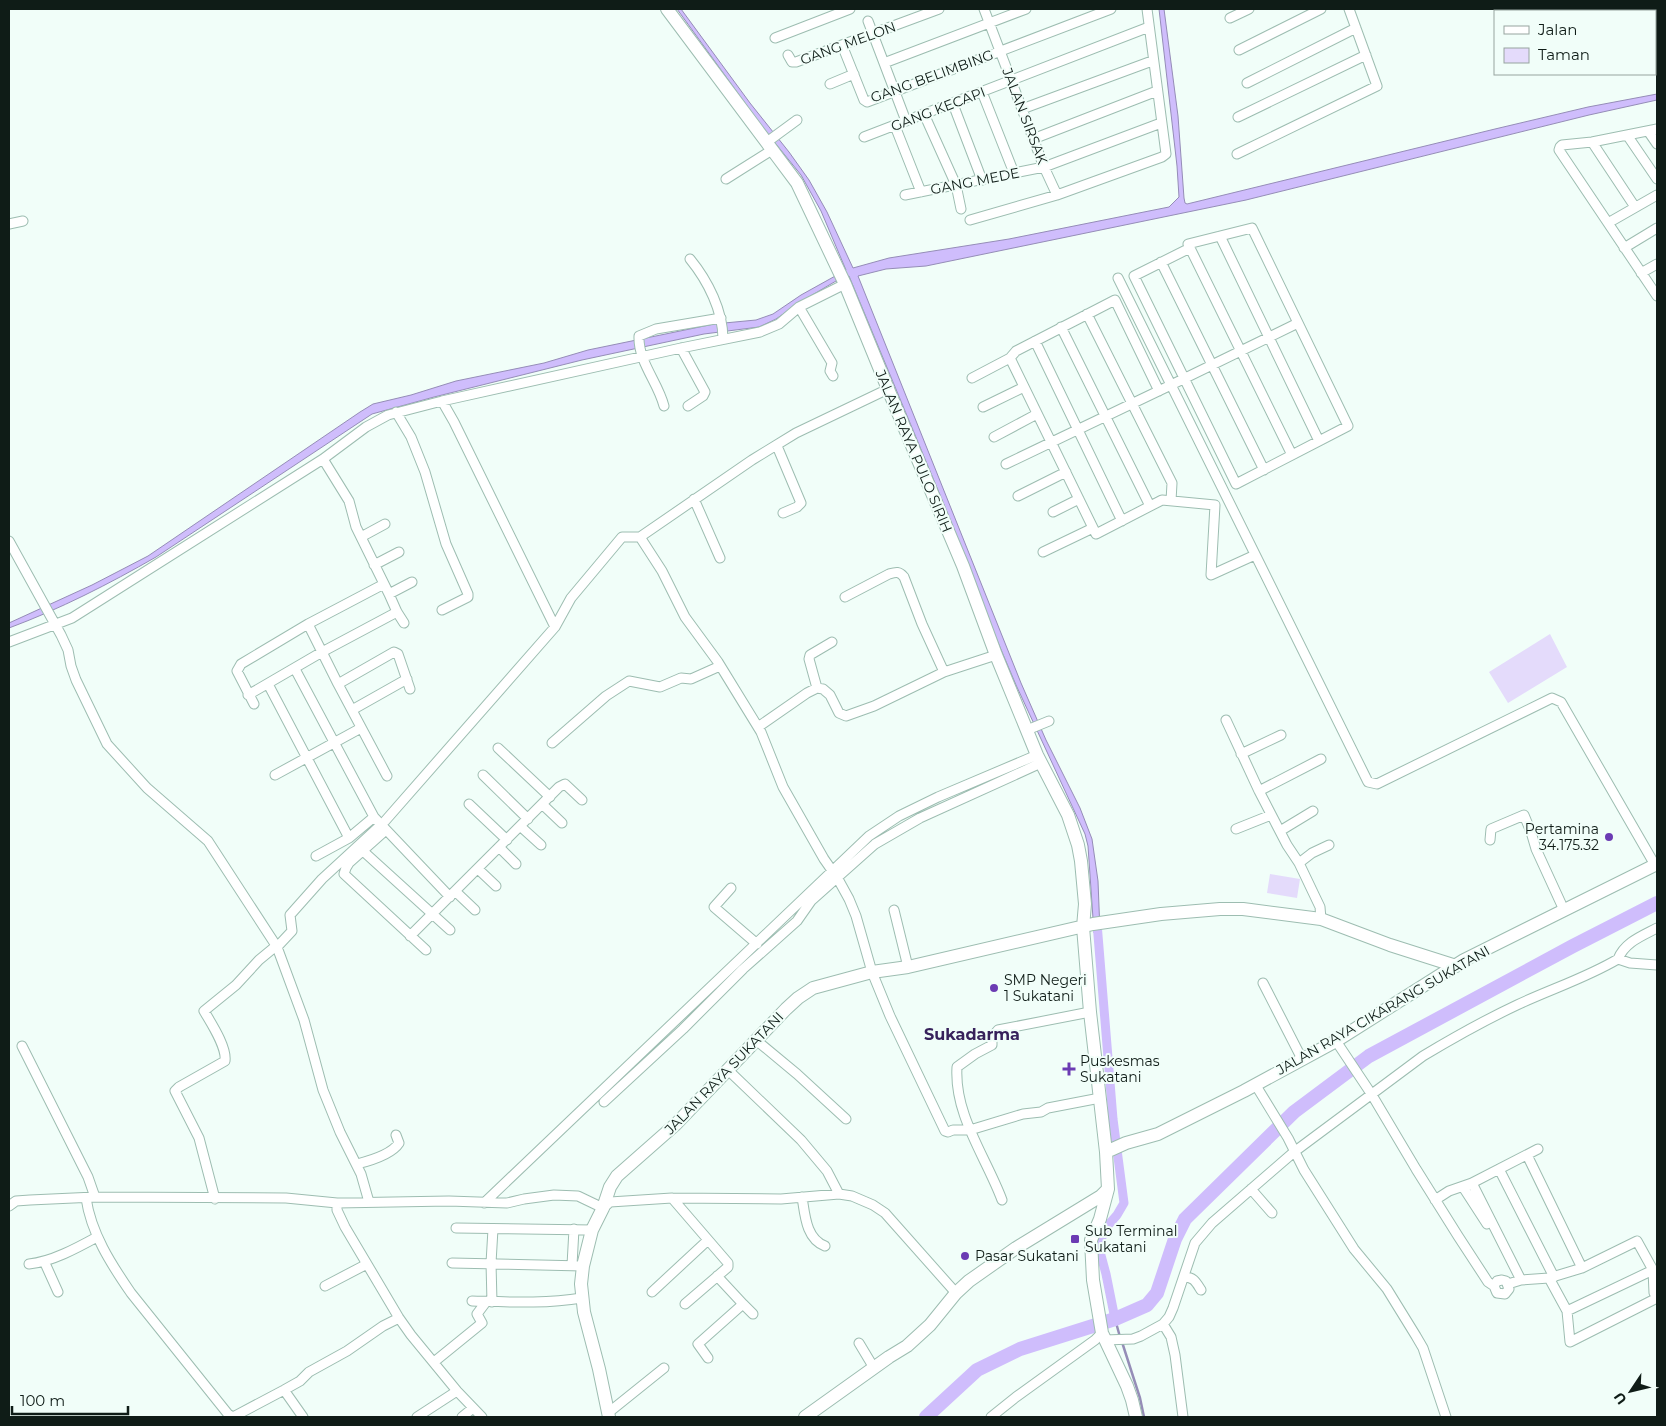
<svg xmlns="http://www.w3.org/2000/svg" width="1666" height="1426" font-family="Montserrat,sans-serif">
  <rect width="100%" height="100%" fill="#f1fef9"/>
  <path fill="#e4dbfb" d="M1550,634L1567,667L1508,703L1489,672Z
    M1270,874L1300,879L1297,898L1267,893Z"/>
  <path fill="#cfbdfc" stroke="#958db7" d="M677,9H681L750,103L789,152L809,180L827,212L853,268L889,258L1009,239L1169,207L1179,197L1177,166L1159,9H1164L1178,116L1184,198L1185,203L1187,204L1495,129L1588,107L1657,94V100L1589,115L1246,200L926,266L886,269L858,276L1021,683L1046,740L1080,808L1092,839L1098,881L1100,932L1094,933L1088,846L1085,834L1016,685L994,633L947,512L849,276L836,281L802,301L776,319L759,327L704,334L582,360L434,397L372,414L156,557C109,584 60,609 9,628V623L92,585L148,556L360,412L373,404L411,395L456,381L544,363L588,350L714,324L756,320L773,314L801,295L846,270L821,211L801,175L763,128Z"/>
  <g fill="none" stroke-linecap="round" stroke-linejoin="round">
    <path stroke="#958db7" stroke-width="2.5" d="M1115,1319L1120,1337
      M1122,1342L1140,1398L1144,1417"/>
    <path stroke="#cfbdfc" stroke-width="9" d="M1097,923L1113,1119L1124,1203L1117,1215L1104,1230L1099,1248L1106,1274L1115,1319"/>
    <path stroke="#cfbdfc" stroke-width="14" d="M926,1417L977,1370L1020,1349L1115,1319L1147,1305L1157,1293L1175,1239L1185,1219L1294,1112L1369,1056L1573,946L1657,903"/>
    <g stroke="#9dbdb1" stroke-width="11">
      <path id="street" d="M984,9L1044,167L1057,195
        M1230,18L1249,9
        M868,21L906,121
        M775,38L850,9
        M842,45L864,100L867,102L1111,9
        M1239,50L1321,9
        M788,55L792,62H796L939,9
        M884,63L1026,9
        M1247,83L1356,28
        M830,84L854,74
        M982,92L1014,173
        M953,104L982,180
        M1022,109L1152,61
        M924,114L956,185L961,209
        M1238,117L1366,55
        M895,126L921,192
        M1657,129L1592,142L1562,145L1560,147L1559,150L1657,296
        M1648,131L1657,144
        M1627,135L1657,179
        M864,137L1149,27
        M1033,139L1157,91
        M767,142L797,120
        M1592,142L1635,207
        M1237,154L1377,86L1349,9
        M726,179L772,150
        M905,195L1044,167L1161,123
        M970,220L1057,195L1162,157L1166,154L1147,9
        M1608,223L1657,195
        M9,224L23,221
        M1220,236L1319,441
        M1190,248L1134,276L1236,484L1348,426L1252,228L1188,244L1190,248L1292,455
        M1624,248L1657,228
        M690,259C708,281 723,311 723,339
        M1161,262L1264,470
        M1641,273L1657,264
        M1118,278L1368,782L1377,784L1552,698L1561,702L1655,865
        M799,307L832,363L830,371L833,376
        M1087,314L1172,483L1171,501
        M1061,327L1150,506
        M1035,341L1122,521
        M681,348L705,392L703,396L688,406
        M1010,358L1096,534L1162,500L1215,505L1211,575L1255,555
        M972,378L1010,358L1016,351L1115,300L1159,391
        M442,401L454,422L555,627
        M664,406C658,382 638,362 639,336L656,329L721,318
        M983,407L1024,387
        M396,412L411,437L425,472L446,544L468,594V597L442,610
        M994,437L1037,414
        M777,446L801,503L797,507L783,513
        M323,459L349,501L356,527L389,594L397,612L404,623
        M1006,464L1171,385L1298,323
        M1018,496L1066,472
        M694,499L720,558
        M1053,512L1079,499
        M361,537L385,524
        M640,537L662,571L685,617L718,662L761,732L783,787L824,859L838,879L849,899L856,916L872,972L890,1016L945,1131L948,1132L953,1130H970L1023,1114L1041,1112L1048,1108L1100,1098
        M9,541L61,635L68,650L71,666L76,680L107,744L147,788L208,841L277,947L304,1020L323,1090L340,1132L361,1174L369,1202
        M1043,552L1093,528
        M374,565L399,552
        M389,594L412,582
        M845,597L889,574C896,572 899,571 904,577L922,624L944,672
        M308,624L338,684L387,776
        M9,642L72,618L323,459L366,427L388,415L442,401L681,348L760,332L779,324L799,307L845,284
        M295,669L374,817L450,897
        M268,684L349,838
        M338,684L394,652L398,654L410,689
        M817,688L809,659L810,655L832,642
        M248,695L322,652L397,612
        M254,704L237,671L241,664L308,624L384,584
        M352,710L407,679
        M1226,720L1259,791L1287,845L1299,863L1320,907L1321,919
        M758,727L807,693L817,688L823,689L830,695L839,713L846,716L874,706L944,672L996,655
        M1027,730L1049,721
        M552,743L606,696L629,681L660,687L681,678L691,679L720,666
        M498,748L550,797
        M1241,754L1281,735
        M275,775L361,728
        M483,775L528,819
        M1259,791L1321,759
        M469,804L507,840
        M542,804L562,823
        M520,826L541,845
        M1236,829L1271,815
        M386,830L349,863L346,868L344,874L426,950
        M1280,831L1313,811
        M1490,840L1491,829L1524,815L1531,832L1536,849L1564,910
        M499,847L516,864
        M363,851L450,930
        M316,856L349,838L374,817
        M1299,863L1312,853L1329,845
        M478,869L496,886
        M731,888L714,907L757,944
        M455,891L475,910
        M894,910L908,967
        M410,936L559,787L565,784L582,800
        M277,947L292,931L290,915L322,879L385,821L555,627L571,598L622,537H640L752,460L796,433L888,389
        M1618,959C1625,942 1642,936 1657,928
        M1263,983L1302,1059
        M756,1040L797,1074L846,1119
        M1336,1041L1372,1095L1416,1169L1458,1236L1488,1282L1494,1286L1497,1293L1505,1294L1509,1289L1506,1281L1502,1280L1497,1281L1494,1286
        M22,1046L88,1177L95,1197
        M727,1069L801,1140L827,1171L839,1194
        M1255,1084L1288,1138L1304,1170L1354,1249L1387,1289L1416,1336L1423,1348L1446,1417
        M604,1102L683,1029L743,969L797,921L811,901L875,844L920,818L1041,763
        M1527,1155L1582,1268
        M357,1164C369,1161 392,1154 399,1143L396,1135
        M1499,1169L1554,1277
        M1472,1183L1521,1280
        M1463,1187L1487,1224
        M1251,1189L1272,1213
        M802,1197C805,1215 806,1239 825,1246
        M86,1198C91,1233 111,1264 131,1293L228,1414L233,1417L284,1390L300,1381L309,1372L347,1351L383,1326L399,1318
        M672,1198L728,1263V1267L685,1304
        M215,1199L199,1138L175,1091L179,1087L225,1061C227,1047 211,1023 204,1011L236,985L259,960L276,946
        M1002,1200C986,1157 954,1115 957,1067L975,1054L992,1045V1037L998,1030L1090,1012
        M1435,1200L1449,1191L1472,1183L1538,1149
        M337,1203V1210L345,1227L399,1318L411,1335L457,1391L482,1417
        M484,1203L869,836L899,816L938,797L1037,755
        M9,1206L16,1201L30,1200L95,1197L286,1198L337,1203L449,1201L507,1203L524,1199L554,1195L578,1196L603,1208L610,1202L672,1198L781,1199L839,1194L852,1196L873,1205L885,1213L956,1293
        M456,1228L592,1230
        M44,1261L58,1292
        M452,1263L583,1266
        M29,1264C51,1262 77,1248 97,1237
        M572,1265L574,1229
        M1184,1277C1194,1277 1196,1282 1201,1290
        M1549,1278L1567,1311L1570,1342L1657,1298
        M1508,1284L1521,1280L1549,1278L1582,1268L1637,1241L1653,1270L1654,1293L1657,1295
        M325,1286L367,1264
        M652,1292L708,1240
        M472,1301C509,1302 545,1304 582,1298
        M492,1302L491,1263L493,1229
        M743,1304L753,1314
        M1567,1311L1653,1270
        M1163,1324L1171,1337L1175,1355L1183,1417
        M1105,1340L1133,1339L1141,1336L1163,1324L1169,1317L1173,1308L1195,1243L1212,1223L1294,1152L1423,1056C1453,1038 1485,1020 1517,1005C1551,989 1586,978 1618,959L1630,963L1657,965
        M859,1343L874,1368
        M708,1358L698,1344L743,1304L717,1276
        M434,1362L482,1323L477,1314L486,1302
        M284,1390L303,1417
        M608,1413L664,1368
        M417,1417L457,1391
        M462,1417L473,1408
        M991,1417L1016,1397L1095,1340L1102,1333"/>
    </g>
    <g stroke="#9dbdb1" stroke-width="14">
      <path id="secondary" d="M667,9L797,183L845,284L888,389L963,566L996,655L1037,755L1068,815L1078,845L1081,861L1085,904L1083,927L1090,1012L1106,1152L1108,1189L1101,1196L1016,1248L969,1281L956,1293L930,1325L907,1346L889,1357L805,1417
        M1106,1152L1126,1143L1158,1134L1244,1091L1336,1041L1464,960L1657,864
        M1108,1189L1100,1219L1091,1240L1093,1280L1102,1333L1127,1386L1132,1400L1136,1417
        M609,1417L599,1369L584,1312L581,1284L583,1266L592,1230L603,1208L610,1187L617,1176L676,1124L786,1009L798,998L813,988L872,972L908,967L1093,924L1161,914L1220,909H1243L1321,919L1390,945L1456,966"/>
    </g>
    <use href="#street" stroke="#fff" stroke-width="9"/>
    <use href="#secondary" stroke="#fff" stroke-width="12"/>
  </g>
  <g fill="#6b3bb3" stroke="#f1fef9" stroke-width="2">
    <circle cx="1609" cy="837" r="5"/>
    <circle cx="994" cy="988" r="5"/>
    <path d="M1066.5 1061.5h5v5h5v5h-5v5h-5v-5h-5v-5h5z"/>
    <rect x="1070" y="1234" width="10" height="10" rx="2.5"/>
    <circle cx="965" cy="1256" r="5"/>
  </g>
  <g text-anchor="middle" dominant-baseline="central" stroke-width="4" stroke-linejoin="round" paint-order="stroke">
    <g font-size="14" fill="#0f1c17" stroke="#f1fef9">
      <text transform="translate(848 43) rotate(-20)">GANG MELON</text>
      <text transform="translate(932 76) rotate(-20)">GANG BELIMBING</text>
      <text transform="translate(938 109) rotate(-21)">GANG KECAPI</text>
      <text transform="translate(1025 116) rotate(69)">JALAN SIRSAK</text>
      <text transform="translate(975 181) rotate(-11)">GANG MEDE</text>
      <text transform="translate(914 451) rotate(67)">JALAN RAYA PULO SIRIH</text>
      <text transform="translate(1383 1010) rotate(-30)">JALAN RAYA CIKARANG SUKATANI</text>
      <text transform="translate(724 1073) rotate(-46)">JALAN RAYA SUKATANI</text>
    </g>
    <g font-size="14" fill="#0f1c17" stroke="#f1fef9" text-anchor="start">
      <text x="1599" y="829" text-anchor="end">Pertamina<tspan x="1599" dy="16">34.175.32</tspan></text>
      <text x="1004" y="980">SMP Negeri<tspan x="1004" dy="16">1 Sukatani</tspan></text>
      <text x="1080" y="1061">Puskesmas<tspan x="1080" dy="16">Sukatani</tspan></text>
      <text x="1085" y="1231">Sub Terminal<tspan x="1085" dy="16">Sukatani</tspan></text>
      <text x="975" y="1256">Pasar Sukatani</text>
    </g>
    <g font-size="16" font-weight="bold" fill="#37215b" stroke="#f1fef9">
      <text x="972" y="1034">Sukadarma</text>
    </g>
  </g>
  <rect width="1666" height="1426" fill="none" stroke="#0f1c17" stroke-width="20"/>
  <rect x="1494" y="10" width="162" height="65" fill="#f1fef9" stroke="#97a49f"/>
  <rect x="1504" y="26" width="25" height="8" fill="#ffffff" stroke="#97a49f"/>
  <text x="1538" y="35" font-size="15" fill="#0f1c17">Jalan</text>
  <rect x="1504" y="48" width="25" height="15" fill="#e4dbfb" stroke="#97a49f"/>
  <text x="1538" y="60" font-size="15" fill="#0f1c17">Taman</text>
  <g transform="translate(1631 1391) rotate(235)" stroke="#f1fef9" stroke-width="4" paint-order="stroke">
  <path d="M0-4L9 19L0 12L-9 19Z" fill="#0f1c17"/>
  <text y="-8" font-size="14" font-weight="bold" text-anchor="middle" fill="#0f1c17">U</text>
  </g>
  <path d="M12 1406v8h116v-8" fill="none" stroke="#0f1c17" stroke-width="2.5"/>
  <text x="20" y="1406" font-size="15" fill="#0f1c17" stroke="#f1fef9" stroke-width="4" paint-order="stroke">100 m</text>
</svg>
